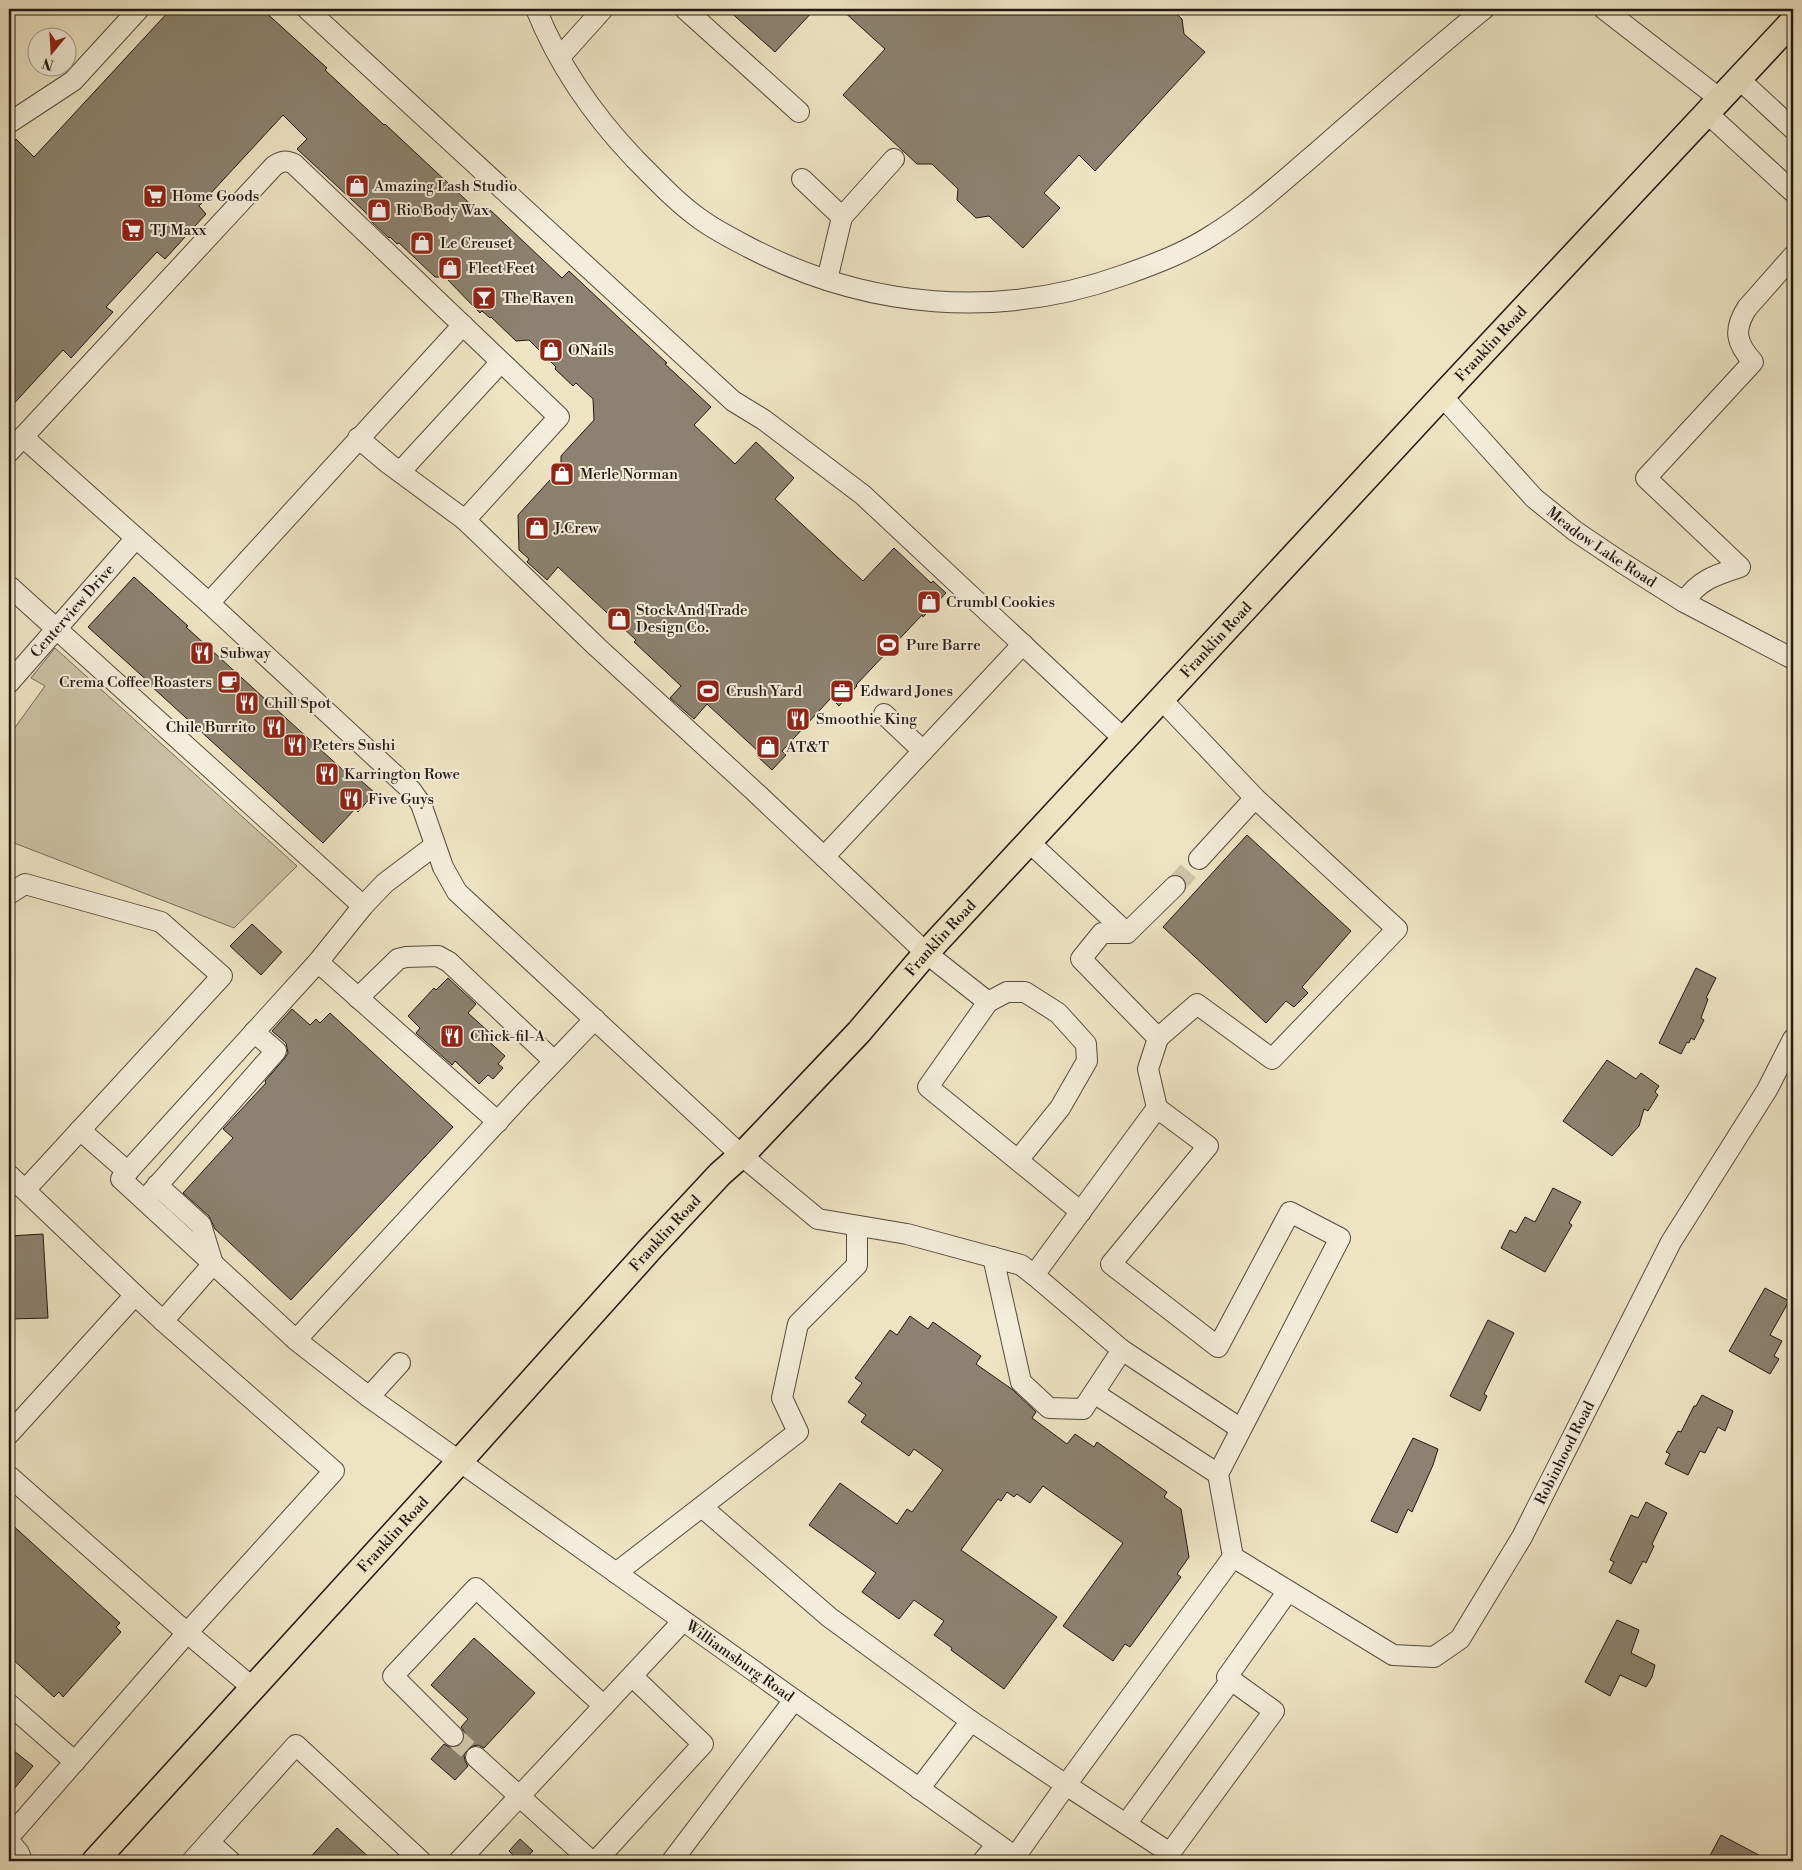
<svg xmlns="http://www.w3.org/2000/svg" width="1802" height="1870" font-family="'Libre Bodoni',serif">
  <rect width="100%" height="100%" fill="#eee4c4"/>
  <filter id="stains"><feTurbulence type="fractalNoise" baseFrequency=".004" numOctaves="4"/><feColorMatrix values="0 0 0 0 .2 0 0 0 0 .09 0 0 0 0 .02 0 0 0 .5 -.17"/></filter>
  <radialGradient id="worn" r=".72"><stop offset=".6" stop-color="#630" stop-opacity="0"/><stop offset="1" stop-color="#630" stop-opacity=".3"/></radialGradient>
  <path fill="#cbc1a6" stroke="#766c5c" d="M55,648L297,866L234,928L9,841V739L16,726L45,686L31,678Z"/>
  <path fill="#8c826f" stroke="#221812" d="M171,9H262L327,68L325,70L384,125L385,124L481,214L487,207L562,278L569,271L667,363L665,364L711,407L694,425L735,464L756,442L794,478L775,499L863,581L894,548L931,583L933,581L946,593L923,617L922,615L856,685L857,686L839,706L831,698L782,751L786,755L772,770L757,756L760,753L707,704L694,719L670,698L681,686L634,642L636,640L558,567L547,580L527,562L529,559L519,550L518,515L561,468V456L594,420L593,399L576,383L573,386L555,369L556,367L529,340L516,341L491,317L490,318L482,311L480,313L445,277H435L399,243L397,244L390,237L389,238L371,221L372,220L364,211L297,149L307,139L283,115L199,206L206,214L165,259L157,252L106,307L113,312L71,358L63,350L9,409V147L16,139L34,157Z
    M727,9H815L775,52Z
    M841,9H1171L1182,19L1184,34L1205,52L1095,171L1079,155L1044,193L1060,208L1023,248L989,216L976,218L957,200L958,189L932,164H917L843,95L885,49Z
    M134,577L188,626L186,627L355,781L358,778L375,793L358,812L355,809L323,843L150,685L151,684L88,627Z
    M1247,835L1351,931L1302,987L1308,993L1294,1007L1286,1001L1266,1023L1163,927Z
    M252,924L282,952L261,975L230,946Z
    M1696,968L1716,978L1706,998L1708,999L1701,1018L1704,1020L1694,1040L1691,1038L1689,1043L1687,1042L1681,1054L1659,1043Z
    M448,978L476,1004L468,1013L490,1033L485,1038L505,1056L498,1064L503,1068L493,1079L488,1075L479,1084L455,1061L452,1065L416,1033L420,1028L408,1016L434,988L436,990Z
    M292,1009L310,1025L316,1019L320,1023L330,1013L453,1127L291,1300L215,1229L209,1216L183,1193L233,1138L223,1129L266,1083L265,1081L285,1058L288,1053L286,1043L272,1031Z
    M1607,1060L1636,1079L1641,1073L1659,1086L1655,1092L1658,1095L1648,1111L1644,1109L1639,1126L1612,1156L1563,1121Z
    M1553,1188L1581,1202L1569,1223L1572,1225L1545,1272L1501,1248L1510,1230L1516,1233L1525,1217L1535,1222Z
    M43,1234L48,1318L9,1319V1236Z
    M1765,1288L1789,1301L1770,1335L1782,1341L1774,1356L1779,1359L1770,1374L1729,1351Z
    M910,1316L928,1329L933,1322L981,1356L976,1364L1013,1390L1036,1412L1032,1418L1067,1444L1075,1434L1094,1447L1097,1442L1167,1492L1164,1497L1181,1509L1189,1557L1177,1574L1181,1577L1130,1647L1125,1644L1113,1661L1063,1626L1123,1543L1043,1486L1030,1503L1017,1494L1014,1497L1007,1492L1001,1501L998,1499L961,1550L1057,1617L1004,1689L951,1650L952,1648L934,1635L944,1621L914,1600L899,1619L862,1592L876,1573L809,1525L840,1483L897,1524L907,1509L912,1512L943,1470L914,1449L909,1456L861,1422L866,1415L848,1402L862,1383L855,1378L890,1330L897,1335Z
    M1488,1320L1514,1333L1484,1394L1487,1396L1480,1411L1450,1396Z
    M1702,1395L1733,1411L1725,1431L1718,1427L1705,1453L1700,1451L1688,1475L1665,1464L1670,1454L1666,1452L1678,1431L1681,1432L1694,1406H1696Z
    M1413,1438L1438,1449L1433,1465L1412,1512L1408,1509L1397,1533L1371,1521Z
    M1646,1502L1667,1513L1652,1544L1654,1546L1646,1563L1643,1561L1631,1584L1609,1572L1614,1562L1610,1560L1631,1515L1638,1518Z
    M9,1522L120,1623L116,1627L121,1632L63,1697L59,1692L54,1697L9,1656Z
    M1617,1620L1639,1630L1631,1653L1655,1665L1652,1677L1646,1687L1620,1675L1610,1696L1585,1682Z
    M474,1638L535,1693L484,1748L478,1745L473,1746L468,1749L464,1755L465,1761L468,1766L455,1780L431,1759L444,1744L449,1747L456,1748L462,1744L464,1740L465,1733L461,1727L468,1719L431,1685Z
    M9,1747L33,1766L9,1795Z
    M337,1828L373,1861H307Z
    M1721,1835L1770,1861H1707Z
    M520,1839L533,1851L522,1861H519L509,1851Z"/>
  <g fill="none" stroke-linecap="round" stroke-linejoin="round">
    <path stroke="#cfc5a9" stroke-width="20" stroke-dasharray="20 10" stroke-linecap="butt" d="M1175,886L1199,859
      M453,1736L476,1757"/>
    <g stroke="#554b3e" stroke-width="22">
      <g id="minor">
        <path d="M307,9L733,401L764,420L863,495L1125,740"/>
        <path d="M536,9C559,66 593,115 635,159C656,180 676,202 700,219C715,230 733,239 750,248C868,309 999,320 1124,275C1155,264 1187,252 1214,234C1251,211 1283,181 1315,154C1371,105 1426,56 1484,9"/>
        <path d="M685,9L799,112"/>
        <path d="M1604,9L1720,99"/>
        <path d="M560,57L603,9"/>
        <path d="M1739,79L1793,129"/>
        <path d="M1707,113L1793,192"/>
        <path d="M9,123L73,81L139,9"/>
        <path d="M802,179L842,217L894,159"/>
        <path d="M827,280L842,217"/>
        <path id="s1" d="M1442,396L1534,498L1575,531L1621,562L1684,602L1793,659"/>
        <path d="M23,437L209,603L411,790L421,804L443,867L457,892L741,1155L818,1219L907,1234L1021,1265L1034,1275L1157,1108L1208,1146L1111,1264L1218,1347L1290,1212L1340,1238L1218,1474L1233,1557L1066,1785L1170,1853L1274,1711L1227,1677L1288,1591"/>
        <path d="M358,438L389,464L465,520L597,647L753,790L926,953L988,1002L928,1087L1081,1212"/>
        <path d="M9,452L274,166C281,161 286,160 294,164L559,417L465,520"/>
        <path d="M400,472L501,362"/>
        <path d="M9,586L363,906"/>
        <path d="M1684,602C1699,580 1715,575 1740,567L1646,478L1753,362C1736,343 1733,330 1747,308L1793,256"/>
        <path d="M209,603L463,325"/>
        <path id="s2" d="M9,683L136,538"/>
        <path d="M884,714L923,751"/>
        <path d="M1029,842L1127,933H1102L1081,959L1158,1038L1148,1069L1157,1108"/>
        <path id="s3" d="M434,846L385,883L363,906L318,962L121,1179L296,1340L369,1397L1021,1861"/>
        <path d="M824,857L1023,644"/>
        <path d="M1199,859L1255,798"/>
        <path d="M9,894L25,884L161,922L222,976L25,1190"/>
        <path d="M1127,933L1175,886"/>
        <path d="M318,962L498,1122"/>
        <path d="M358,998L398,959L406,957L438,956L449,962L554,1061"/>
        <path d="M988,1002L1007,992H1025L1058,1013L1086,1044L1087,1061L1060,1108L1018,1160"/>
        <path d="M1158,1038L1197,1004L1272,1059L1397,929L1255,798L1162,700"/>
        <path d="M80,1130L128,1172"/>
        <path d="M9,1175L135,1295"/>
        <path d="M149,1195L276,1051L254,1032"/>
        <path d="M993,1257L1021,1382L1049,1408L1083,1409L1122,1350L1241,1429"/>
        <path d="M1034,1275L1122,1350"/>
        <path d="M296,1340L522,1095L595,1019"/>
        <path d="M1094,1393L1218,1474"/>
        <path d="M369,1397L400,1363"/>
        <path d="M9,1434L135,1295L163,1321"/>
        <path d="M9,1476L178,1625L253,1688"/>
        <path d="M702,1507L829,1617L971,1721L919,1789"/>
        <path id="s4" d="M1233,1557L1393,1655L1434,1657L1460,1639L1522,1537L1671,1242L1767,1090L1793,1039"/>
        <path d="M616,1573L798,1432L782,1398L798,1324L857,1265V1226"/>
        <path d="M9,1704L75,1762"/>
        <path d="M971,1721L1066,1785L1015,1857"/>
        <path d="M453,1736L393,1676L476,1588L604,1706"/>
        <path d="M476,1757L591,1861"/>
        <path d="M1126,1824L1231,1680"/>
        <path d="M9,1837L187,1633L334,1471L163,1321L213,1264L201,1225L157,1185"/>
        <path d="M9,1841L19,1853L22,1861"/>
        <path d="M209,1842L230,1861"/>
        <path d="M192,1861L296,1745L421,1861"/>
        <path d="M459,1861L683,1621"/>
        <path d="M596,1861L703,1744L632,1676"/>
        <path d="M672,1861L794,1700"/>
        <path d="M983,1861L997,1844"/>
      </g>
    </g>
    <g stroke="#221812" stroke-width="28">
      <g id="major">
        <path id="s5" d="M95,1861L459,1462L651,1248L720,1174L746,1151L859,1032L926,953L1442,396L1793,21"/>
      </g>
    </g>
    <use href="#minor" stroke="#f4edd9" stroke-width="20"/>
    <use href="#major" stroke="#eee4c4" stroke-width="25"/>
  </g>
  <defs>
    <g id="shop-square" transform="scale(1.25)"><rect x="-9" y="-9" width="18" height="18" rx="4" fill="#8f2418" stroke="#f4edd9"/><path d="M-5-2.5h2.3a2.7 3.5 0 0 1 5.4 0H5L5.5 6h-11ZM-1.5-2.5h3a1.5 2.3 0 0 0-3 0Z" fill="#fff"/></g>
    <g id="supermarket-square" transform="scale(1.25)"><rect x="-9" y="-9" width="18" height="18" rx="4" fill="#8f2418" stroke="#f4edd9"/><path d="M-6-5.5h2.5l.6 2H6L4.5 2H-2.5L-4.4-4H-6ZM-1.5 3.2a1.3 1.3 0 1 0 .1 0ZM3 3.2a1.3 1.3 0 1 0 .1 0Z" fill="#fff"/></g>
    <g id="bar-square" transform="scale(1.25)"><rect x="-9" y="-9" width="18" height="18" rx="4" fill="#8f2418" stroke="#f4edd9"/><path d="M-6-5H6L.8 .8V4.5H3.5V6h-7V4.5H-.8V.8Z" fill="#fff"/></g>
    <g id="stadium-square" transform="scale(1.25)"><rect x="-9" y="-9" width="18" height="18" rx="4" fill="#8f2418" stroke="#f4edd9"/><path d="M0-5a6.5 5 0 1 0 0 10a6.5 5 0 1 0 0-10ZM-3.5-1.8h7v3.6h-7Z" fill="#fff"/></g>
    <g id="restaurant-square" transform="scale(1.25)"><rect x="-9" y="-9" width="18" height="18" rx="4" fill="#8f2418" stroke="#f4edd9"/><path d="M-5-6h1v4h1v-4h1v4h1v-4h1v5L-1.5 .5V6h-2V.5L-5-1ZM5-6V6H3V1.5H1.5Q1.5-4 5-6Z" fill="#fff"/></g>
    <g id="cafe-square" transform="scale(1.25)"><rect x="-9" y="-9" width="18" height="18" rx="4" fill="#8f2418" stroke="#f4edd9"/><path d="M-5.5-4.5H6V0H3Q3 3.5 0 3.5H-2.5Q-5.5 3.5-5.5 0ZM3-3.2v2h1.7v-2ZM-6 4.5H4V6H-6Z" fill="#fff"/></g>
    <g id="office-square" transform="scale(1.25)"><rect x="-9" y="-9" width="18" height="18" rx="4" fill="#8f2418" stroke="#f4edd9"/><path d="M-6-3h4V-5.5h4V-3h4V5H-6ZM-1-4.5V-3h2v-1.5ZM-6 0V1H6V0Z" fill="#fff"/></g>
  </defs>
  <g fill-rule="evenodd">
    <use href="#shop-square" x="357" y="186"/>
    <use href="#supermarket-square" x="155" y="196"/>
    <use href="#shop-square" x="379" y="210"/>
    <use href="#supermarket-square" x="133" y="230"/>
    <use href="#shop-square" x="422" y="243"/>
    <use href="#shop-square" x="450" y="268"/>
    <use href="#bar-square" x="484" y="298"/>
    <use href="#shop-square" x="551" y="350"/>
    <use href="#shop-square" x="562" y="474"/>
    <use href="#shop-square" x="537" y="528"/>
    <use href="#shop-square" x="929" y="602"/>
    <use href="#shop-square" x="619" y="619"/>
    <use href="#stadium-square" x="888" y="645"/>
    <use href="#restaurant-square" x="202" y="653"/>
    <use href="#cafe-square" x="229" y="682"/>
    <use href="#stadium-square" x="708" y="691"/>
    <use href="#office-square" x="842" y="691"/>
    <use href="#restaurant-square" x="247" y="703"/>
    <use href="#restaurant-square" x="798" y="719"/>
    <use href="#restaurant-square" x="274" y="727"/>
    <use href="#restaurant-square" x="295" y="745"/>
    <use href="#shop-square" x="768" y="747"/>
    <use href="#restaurant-square" x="327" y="774"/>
    <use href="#restaurant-square" x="351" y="799"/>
    <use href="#restaurant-square" x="452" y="1036"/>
  </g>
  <g text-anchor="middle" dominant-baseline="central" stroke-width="4" stroke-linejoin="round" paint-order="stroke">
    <g font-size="15" fill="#221812" stroke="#f4edd9" text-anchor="start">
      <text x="374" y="186">Amazing Lash Studio</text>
      <text x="172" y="196">Home Goods</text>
      <text x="396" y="210">Rio Body Wax</text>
      <text x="150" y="230">TJ Maxx</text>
      <text x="440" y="243">Le Creuset</text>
      <text x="468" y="268">Fleet Feet</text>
      <text x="502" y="298">The Raven</text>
      <text x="568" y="350">ONails</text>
      <text x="580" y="474">Merle Norman</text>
      <text x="554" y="528">J.Crew</text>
      <text x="946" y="602">Crumbl Cookies</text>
      <text x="636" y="610">Stock And Trade<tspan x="636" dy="17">Design Co.</tspan></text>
      <text x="906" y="645">Pure Barre</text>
      <text x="220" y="653">Subway</text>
      <text x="212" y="682" text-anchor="end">Crema Coffee Roasters</text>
      <text x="726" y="691">Crush Yard</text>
      <text x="860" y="691">Edward Jones</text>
      <text x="264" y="703">Chill Spot</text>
      <text x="816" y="719">Smoothie King</text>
      <text x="256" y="727" text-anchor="end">Chile Burrito</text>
      <text x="312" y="745">Peters Sushi</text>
      <text x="786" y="747">AT&amp;T</text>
      <text x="344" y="774">Karrington Rowe</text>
      <text x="368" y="799">Five Guys</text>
      <text x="470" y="1036">Chick-fil-A</text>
    </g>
    <g font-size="15" fill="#221812" stroke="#f4edd9">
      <text stroke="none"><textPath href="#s5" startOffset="2062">Franklin Road</textPath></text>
      <text stroke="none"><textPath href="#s1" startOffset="221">Meadow Lake Road</textPath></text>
      <text stroke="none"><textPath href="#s2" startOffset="96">Centerview Drive</textPath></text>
      <text stroke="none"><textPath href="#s5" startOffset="1658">Franklin Road</textPath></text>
      <text stroke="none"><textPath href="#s5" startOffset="1252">Franklin Road</textPath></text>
      <text stroke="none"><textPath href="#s5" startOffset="848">Franklin Road</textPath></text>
      <text stroke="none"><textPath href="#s4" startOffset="474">Robinhood Road</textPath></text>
      <text stroke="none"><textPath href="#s5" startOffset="442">Franklin Road</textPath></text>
      <text stroke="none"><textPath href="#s3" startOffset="1244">Williamsburg Road</textPath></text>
    </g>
  </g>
  <rect width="1802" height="1870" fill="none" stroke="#eee4c4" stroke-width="30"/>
  <rect x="10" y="10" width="1782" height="1850" fill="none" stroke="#221812" stroke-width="2.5"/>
  <rect x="15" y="15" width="1772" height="1840" fill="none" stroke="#221812"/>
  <g transform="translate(52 52) rotate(198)"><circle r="24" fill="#f4edd9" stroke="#a09889"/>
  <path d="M0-4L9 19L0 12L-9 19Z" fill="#8f2418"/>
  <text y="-8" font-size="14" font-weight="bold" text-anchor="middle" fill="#221812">N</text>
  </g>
  <rect width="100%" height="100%" filter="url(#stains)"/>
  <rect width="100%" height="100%" fill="url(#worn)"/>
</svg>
